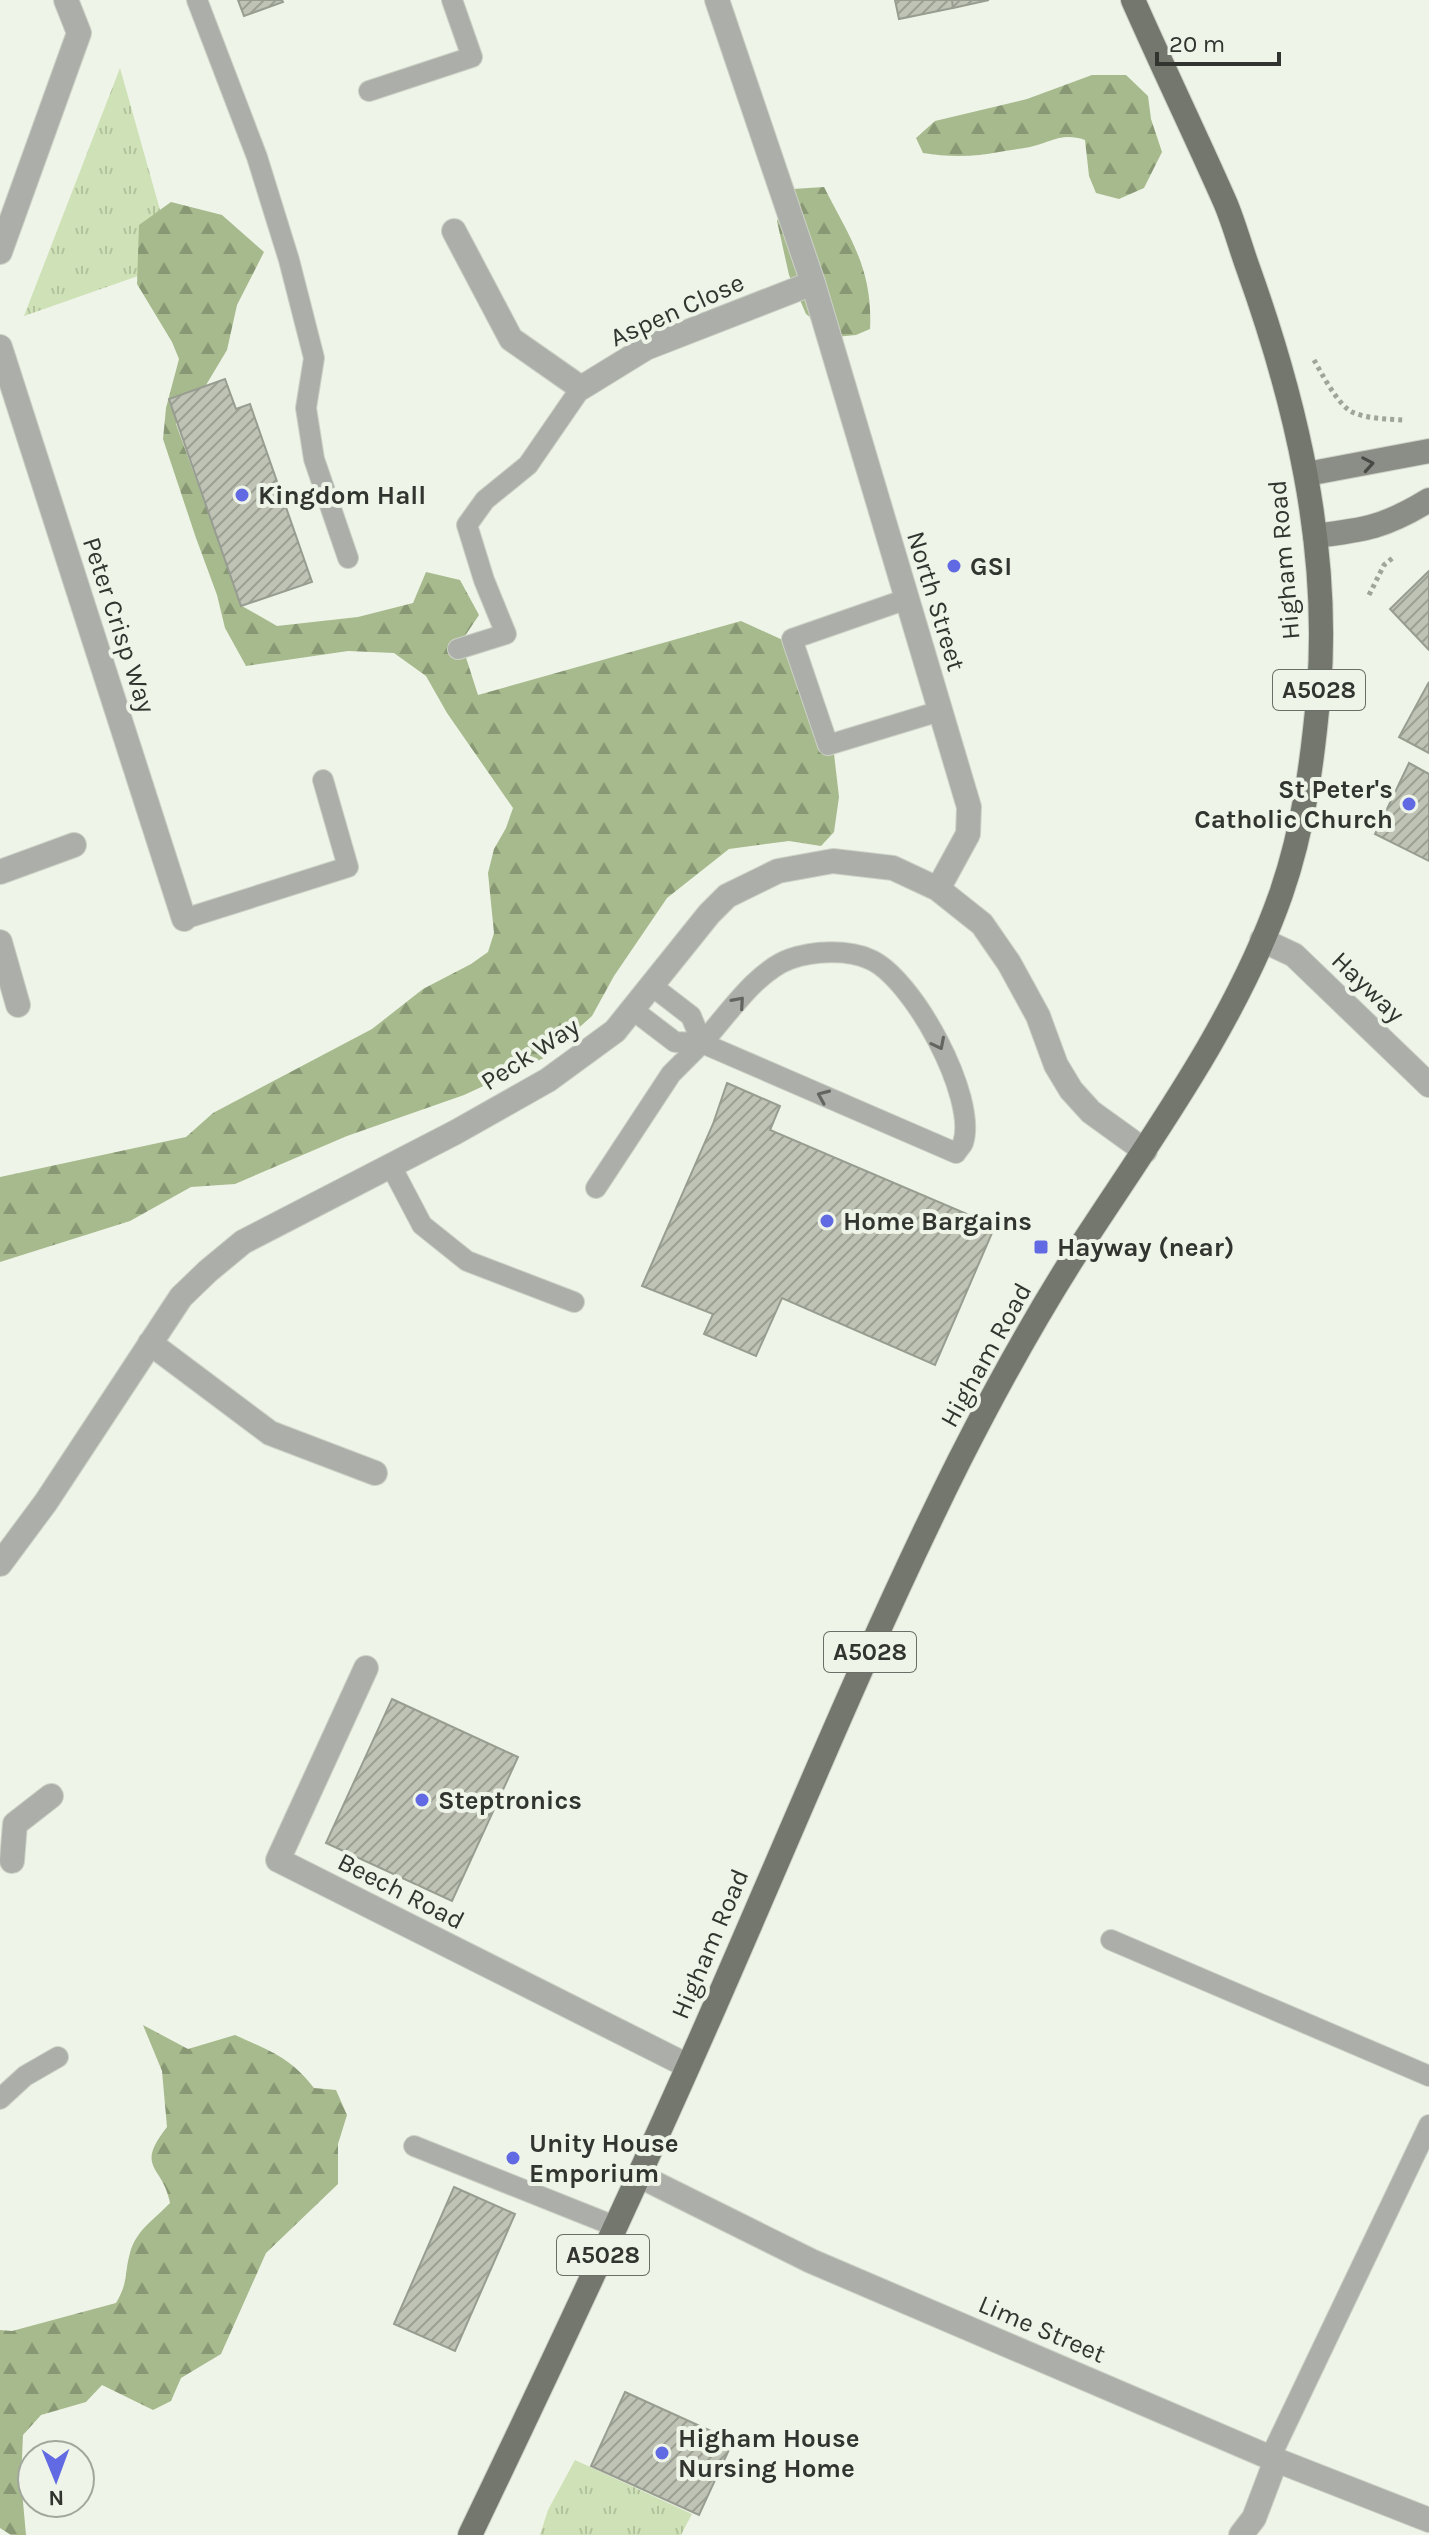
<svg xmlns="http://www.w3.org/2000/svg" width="1429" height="2535" font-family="Karla,sans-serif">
  <defs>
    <pattern id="grass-tufts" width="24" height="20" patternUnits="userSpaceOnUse" patternTransform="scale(2)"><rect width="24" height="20" fill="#cfe1b6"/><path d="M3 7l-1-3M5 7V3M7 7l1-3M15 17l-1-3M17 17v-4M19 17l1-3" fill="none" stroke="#b2c29d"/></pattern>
    <pattern id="forest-firs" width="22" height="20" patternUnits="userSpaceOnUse" patternTransform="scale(2)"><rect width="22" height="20" fill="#a7ba8d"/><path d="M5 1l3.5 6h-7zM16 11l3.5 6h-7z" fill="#899874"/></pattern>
    <pattern id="building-hatch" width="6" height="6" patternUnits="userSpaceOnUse" patternTransform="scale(2)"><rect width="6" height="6" fill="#bec3b6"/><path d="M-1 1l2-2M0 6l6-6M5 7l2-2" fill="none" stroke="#9b9f94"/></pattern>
  </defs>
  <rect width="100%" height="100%" fill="#eef4e7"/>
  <path fill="url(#grass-tufts)" d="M120,68L175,263L24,316Z
    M575,2460L692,2514L681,2535H540L548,2510Z"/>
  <path fill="url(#forest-firs)" d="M1092,75H1126L1148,96L1151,119L1162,152L1144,188L1119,199L1096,193L1089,176L1085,140C1062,132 1051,142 1030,147C1020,149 1009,150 999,152C974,157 948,157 923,153L916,138L935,121L1027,99Z
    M824,187C850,238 873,269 870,329L856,335L835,337L806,314L789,275L777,221L793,189Z
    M171,202L222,215L264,252L237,305L227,350L206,385L183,405L176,424L242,606L277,626L358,617L413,603L426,572L460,580L479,615L461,642L478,695L741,621L785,641L808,668L830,719L839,797L834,832L821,846L789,841L729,849L667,898L614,976L592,1016L546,1057L464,1095L347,1136L235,1184L191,1187L130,1221L0,1262V1177L186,1137L213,1113L372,1029L423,989L471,964L488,952L494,933L488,873L494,849L506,828L513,808L447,713L426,676L394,653L348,651L246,666L225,628L217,595L196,538L163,439L166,408L179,359L172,342L137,284L139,225Z
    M143,2025L188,2049L235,2035C270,2051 290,2057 314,2088L336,2090L347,2115L338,2144V2184L266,2253L221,2354L181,2378L171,2401L153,2410L102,2385L86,2402L41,2415L23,2435L21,2480L26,2535H11L0,2528V2330L12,2331L116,2303C129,2281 124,2274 130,2253C136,2230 154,2220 170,2203C163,2165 134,2169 167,2127L162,2071Z"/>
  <path fill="url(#building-hatch)" stroke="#989d91" stroke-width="2" d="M238,0H282L283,2L244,16Z
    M895,0H952L953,8L899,19Z
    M952,0H989L953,8Z
    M225,379L236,409L250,404L312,582L241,606L169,399Z
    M1429,571V650L1390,609Z
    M1429,682V753L1399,737Z
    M1409,763L1429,774V861L1375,834Z
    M727,1083L780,1106L770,1130L995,1226L935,1365L782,1298L756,1356L704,1334L713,1314L642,1286L713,1124Z
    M392,1699L518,1757L452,1901L326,1843Z
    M454,2187L515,2214L455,2351L394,2324Z
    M625,2392L733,2441L699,2515L591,2466Z"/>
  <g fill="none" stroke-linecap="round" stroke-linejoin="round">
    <g stroke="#ccd1c6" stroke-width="22">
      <path id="lane" d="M197,0L257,157L289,260L314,358L306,408L314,459L348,558
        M369,91L472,57L452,0
        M907,599L792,639L828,745L940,711
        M458,649L506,634L484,580L467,525L485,500L528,465L581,388
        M184,919L348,867L323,780
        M633,1010L675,1042L702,1043L956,1153C958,1149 962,1146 963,1143C978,1098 912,976 869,959C847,949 813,951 790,959C756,971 726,1017 702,1043L691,1016L652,986
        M391,1166L422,1225L467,1261L574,1302
        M596,1188L671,1074L702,1043
        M1111,1940L1429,2076
        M0,2099L25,2076L58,2057
        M414,2146L617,2227
        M1270,2458L1429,2125"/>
    </g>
    <g stroke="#ccd1c6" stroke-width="26">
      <path id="street" d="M717,0L813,283L969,807L968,834L938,889
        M454,231L511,339L581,388L646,348L813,283
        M0,252L79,33L66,0
        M0,347L184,919
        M0,872L74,845
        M1262,940L1294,955L1429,1085
        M0,942L18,1005
        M150,1343L270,1433L375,1473
        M0,1564L46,1502L181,1297L208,1271L243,1242L456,1132L548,1080L615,1031L709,914L727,896L778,871L833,861L893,868L938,889L982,924L1009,963L1038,1016L1056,1065L1071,1090L1091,1112L1145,1151
        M366,1668L278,1860L688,2066
        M12,1861L15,1824L51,1796
        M640,2176L811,2261L1276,2460L1429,2520
        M1241,2535L1254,2518L1276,2460"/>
    </g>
    <g stroke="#ccd1c6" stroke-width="26">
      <path id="secondary" d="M1307,474L1429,451
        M1315,536C1365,530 1385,527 1429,500"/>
    </g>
    <g stroke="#ccd1c6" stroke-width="26">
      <path id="primary" d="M470,2535C544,2381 617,2226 687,2069C778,1866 860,1659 959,1461C995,1390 1033,1321 1075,1255C1150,1139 1235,1025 1281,894C1304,828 1313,758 1319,689C1330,545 1296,402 1248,268C1240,246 1234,223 1225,202C1195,134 1163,68 1133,0"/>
    </g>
    <path stroke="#a0a59b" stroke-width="5" stroke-dasharray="4 4" stroke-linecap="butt" d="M1314,360C1322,374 1338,405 1352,412C1367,419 1388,419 1404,420
      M1369,595L1384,565L1395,556"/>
    <use href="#lane" stroke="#acafa9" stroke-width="20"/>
    <use href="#street" stroke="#acafa9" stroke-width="24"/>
    <use href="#secondary" stroke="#8b8e86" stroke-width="24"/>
    <use href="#primary" stroke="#73776d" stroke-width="24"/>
  </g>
  <defs><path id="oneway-chevron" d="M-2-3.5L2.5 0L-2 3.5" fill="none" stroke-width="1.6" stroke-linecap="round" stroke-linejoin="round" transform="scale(2)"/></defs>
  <use stroke="#484a45" href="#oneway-chevron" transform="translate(1368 464) rotate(-10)"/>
  <g stroke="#626560">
    <use href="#oneway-chevron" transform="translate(739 1002) rotate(-49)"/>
    <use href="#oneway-chevron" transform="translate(939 1044) rotate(63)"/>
    <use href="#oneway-chevron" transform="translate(823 1096) rotate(-157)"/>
  </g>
  <g fill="#616ae2" stroke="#eef4e7" stroke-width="3">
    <circle cx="242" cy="495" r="8"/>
    <circle cx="954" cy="566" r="8"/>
    <circle cx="1409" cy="804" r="8"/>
    <circle cx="827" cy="1221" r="8"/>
    <rect x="1033" y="1239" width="16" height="16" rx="4"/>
    <circle cx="422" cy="1800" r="8"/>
    <circle cx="513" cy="2158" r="8"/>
    <circle cx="662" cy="2453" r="8"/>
  </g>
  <g text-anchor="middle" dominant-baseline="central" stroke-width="8" stroke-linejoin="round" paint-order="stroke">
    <g fill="#eef4e7" stroke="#6a6e66" stroke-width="2">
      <rect x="1273" y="670" width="92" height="40" rx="6"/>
      <rect x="824" y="1632" width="92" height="40" rx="6"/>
      <rect x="557" y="2235" width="92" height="40" rx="6"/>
    </g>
    <g font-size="24" font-weight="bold" fill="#31342f">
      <text x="1319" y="690">A5028</text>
      <text x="870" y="1652">A5028</text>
      <text x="603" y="2255">A5028</text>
    </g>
    <g font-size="26" fill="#31342f" stroke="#eef4e7">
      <text transform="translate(677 310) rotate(-24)">Aspen Close</text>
      <text transform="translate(1284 560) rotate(-95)">Higham Road</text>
      <text transform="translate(936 601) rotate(73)">North Street</text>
      <text transform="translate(119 625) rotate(72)">Peter Crisp Way</text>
      <text transform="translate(1368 987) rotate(44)">Hayway</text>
      <text transform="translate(530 1054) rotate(-33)">Peck Way</text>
      <text transform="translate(986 1355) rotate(-61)">Higham Road</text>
      <text transform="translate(401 1891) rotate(27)">Beech Road</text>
      <text transform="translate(710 1944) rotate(-67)">Higham Road</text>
      <text transform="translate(1042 2329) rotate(23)">Lime Street</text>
    </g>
    <g font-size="26" font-weight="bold" fill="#31342f" stroke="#eef4e7" text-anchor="start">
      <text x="258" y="495">Kingdom Hall</text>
      <text x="970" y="566">GSI</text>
      <text x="1393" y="789" text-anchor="end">St Peter's<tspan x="1393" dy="30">Catholic Church</tspan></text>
      <text x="843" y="1221">Home Bargains</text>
      <text x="1057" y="1247">Hayway (near)</text>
      <text x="438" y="1800">Steptronics</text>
      <text x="529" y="2143">Unity House<tspan x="529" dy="30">Emporium</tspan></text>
      <text x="678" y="2438">Higham House<tspan x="678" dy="30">Nursing Home</tspan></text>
    </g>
  </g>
  <g transform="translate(56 2479) rotate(179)"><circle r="38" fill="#eef4e7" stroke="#a2a79d" stroke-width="2"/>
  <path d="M0-6L14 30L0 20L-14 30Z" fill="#616ae2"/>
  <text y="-12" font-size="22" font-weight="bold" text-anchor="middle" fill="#31342f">N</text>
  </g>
  <path d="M1157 52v12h122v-12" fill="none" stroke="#31342f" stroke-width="4"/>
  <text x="1169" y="52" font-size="24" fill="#31342f" stroke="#eef4e7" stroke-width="6" paint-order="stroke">20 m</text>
</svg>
